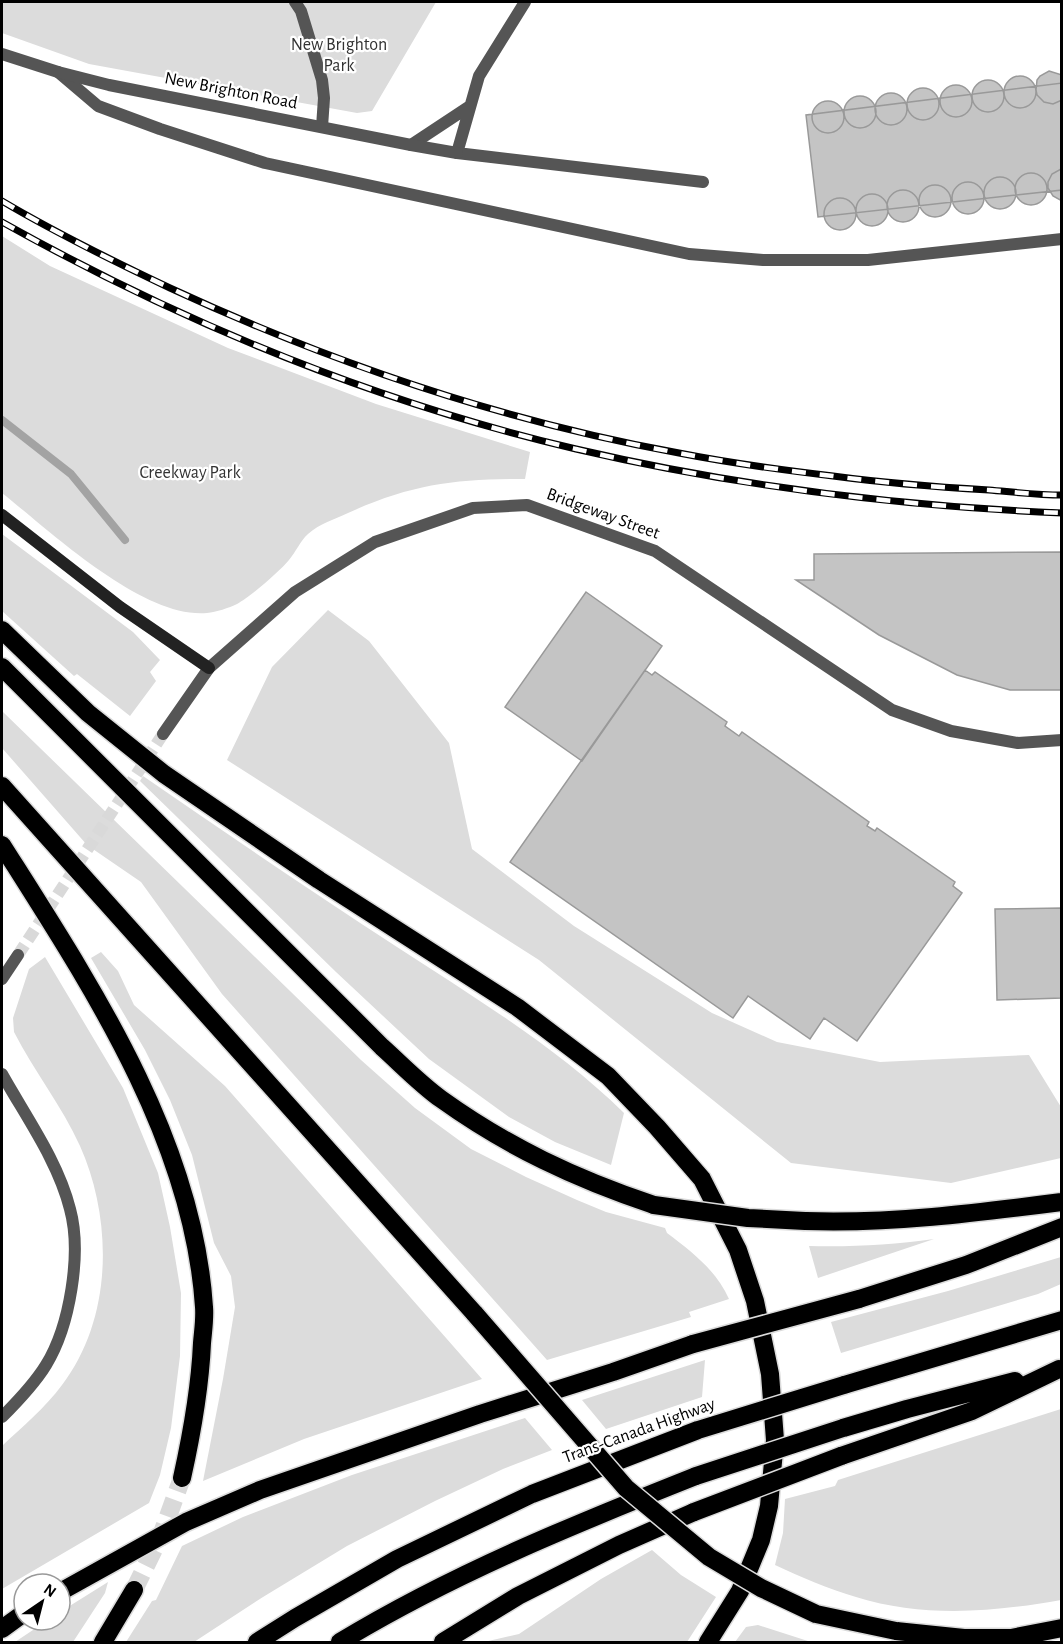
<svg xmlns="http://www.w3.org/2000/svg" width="1063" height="1644" font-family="'Alegreya Sans',sans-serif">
  <rect width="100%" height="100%" fill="#fff"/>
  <path fill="#dcdcdc" d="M2,2H436L372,111L357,113L89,64L2,33Z
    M2,236L50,266L228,348L376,404L530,452L525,479C456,479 412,484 348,513C335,519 319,524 308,534C300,541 296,552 289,560C280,571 250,597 237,604C229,608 216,612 207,613C143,619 50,531 2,493Z
    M2,534L133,632L160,660L150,672L156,681L130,716L77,674L74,676L2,611Z
    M328,610L369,641L449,743L472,849L574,926L712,1013L777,1042L880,1062L1029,1055L1061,1107V1158L951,1183L791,1163L539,960L227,760L272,667Z
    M2,711L361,1060L415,1108L471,1149L526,1177L577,1200L606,1212L665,1228L667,1233C692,1252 716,1270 729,1299L689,1312L691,1317L547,1360L222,994L141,882L87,845L2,748Z
    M143,776C227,834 311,891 397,947C475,998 557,1047 624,1113L611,1165L555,1142L509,1117L429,1059L336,972L140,781Z
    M101,952L118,971L134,1005L225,1086L482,1379L304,1439L203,1481L223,1379L235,1307L231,1276L214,1243L192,1155L170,1100L145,1050L91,958Z
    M45,957L123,1088L158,1173L170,1227L181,1293L180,1356L171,1428L160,1475L149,1503L2,1589V1446C22,1427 45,1408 62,1385C113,1318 113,1220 80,1146C62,1106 34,1071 14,1032L13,1018L29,969Z
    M934,1239L818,1278L809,1246C852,1247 892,1245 934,1239Z
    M1061,1257V1284L1038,1294L841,1353L831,1322L948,1291Z
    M705,1360L702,1397L606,1429L582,1400Z
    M1061,1409V1600C994,1612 923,1618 856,1597C828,1589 801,1577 775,1565L783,1533L785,1499L835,1486L838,1480Z
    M525,1418L552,1450L503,1469L435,1501L347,1546L263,1597L194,1642H126L152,1601L156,1600L182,1546L243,1517L352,1475Z
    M652,1550L681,1575L716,1597L687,1642H484L519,1634L601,1579Z
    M108,1582L105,1593L73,1642H15L48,1620H60V1612Z
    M758,1625L811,1642H735L746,1627Z"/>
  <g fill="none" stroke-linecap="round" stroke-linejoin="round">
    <path stroke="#a3a3a3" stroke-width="8" d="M2,420L71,474L125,540"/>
  </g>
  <path fill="#c4c4c4" stroke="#999" stroke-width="1.5" d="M1049,71L1062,75V100L1053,104L1044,102L1037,95L1036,90L1037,80L1040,76Z
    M1004 92a16 16 0 1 1 32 0a16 16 0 1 1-32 0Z
    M972 96a16 16 0 1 1 32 0a16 16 0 1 1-32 0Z
    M1062,83V190L818,217L806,115Z
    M940 101a16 16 0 1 1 32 0a16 16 0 1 1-32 0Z
    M907 104a16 16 0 1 1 32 0a16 16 0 1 1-32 0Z
    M875 109a16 16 0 1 1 32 0a16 16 0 1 1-32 0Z
    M844 112a16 16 0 1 1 32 0a16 16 0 1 1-32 0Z
    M812 117a16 16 0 1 1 32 0a16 16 0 1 1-32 0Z
    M1061,169H1062V201L1053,196L1048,188V182L1052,174Z
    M1015 189a16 16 0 1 1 32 0a16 16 0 1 1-32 0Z
    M984 193a16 16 0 1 1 32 0a16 16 0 1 1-32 0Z
    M952 198a16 16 0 1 1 32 0a16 16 0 1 1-32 0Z
    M919 201a16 16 0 1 1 32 0a16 16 0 1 1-32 0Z
    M887 206a16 16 0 1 1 32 0a16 16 0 1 1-32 0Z
    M856 210a16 16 0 1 1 32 0a16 16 0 1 1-32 0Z
    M824 214a16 16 0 1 1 32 0a16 16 0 1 1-32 0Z
    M1062,552V690H1010L957,675L879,635L796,580H814V554Z
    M586,592L662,646L582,761L505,707Z
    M645,670L652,675L655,672L727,722L725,726L739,736L742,732L869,822L867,826L875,831L877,828L955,882L953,886L962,893L857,1041L824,1018L810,1039L748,996L733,1018L510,862Z
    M1062,908V998L997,1000L995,909Z"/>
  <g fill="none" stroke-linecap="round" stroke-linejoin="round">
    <path stroke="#d9d9d9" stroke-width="12" stroke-dasharray="12 6" stroke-linecap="butt" d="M18,955L163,734"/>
    <path stroke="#d9d9d9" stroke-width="18" stroke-dasharray="18 9" stroke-linecap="butt" d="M134,1590L162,1533L182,1478"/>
    <g stroke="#dbdbdb" stroke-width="21">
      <path id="motorway" d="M2,630L88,713L164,774L319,880L517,1007L608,1076L657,1127L702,1179L738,1250L755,1301L770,1374L775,1440L769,1506L761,1540L740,1591L708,1642
        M2,667L382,1047C401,1064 420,1084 441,1099C508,1147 576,1179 654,1205
        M2,786L475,1314
        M2,845C90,984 193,1138 204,1307C205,1319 203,1331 202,1343C200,1389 192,1433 182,1478
        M805,1221C891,1224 976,1213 1062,1202
        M859,1299L966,1265L1062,1227
        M844,1385L1062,1320
        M843,1428L907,1409L1015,1381
        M841,1456L972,1411L1059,1369
        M60,1592L186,1522L260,1490L480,1414L613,1372L693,1344
        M2,1629L24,1613
        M896,1631L964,1638H1011L1062,1628
        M103,1642L134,1590
        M257,1642L295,1618L397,1559L532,1494L698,1430
        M340,1642C452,1574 575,1524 696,1476
        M443,1642L518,1596L619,1545L694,1512"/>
    </g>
    <path stroke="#555" stroke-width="12" d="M295,2L301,11L322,80L324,98L322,127
      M525,2L479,76L457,153L703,182
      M58,72L98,106L160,129L265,163L689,254L763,260H868L1062,239
      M411,145L470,106"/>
    <path stroke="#555" stroke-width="12" d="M2,54L58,72L109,85L411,145L457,153"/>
    <path stroke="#555" stroke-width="12" d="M163,734L209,668L295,592L375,542L473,508L527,505L655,551L892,710L951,731L1018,743L1062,740
      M2,979L18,955
      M2,1074C26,1117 58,1161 70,1209C82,1253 70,1326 46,1365C35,1383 17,1402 2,1417"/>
    <path stroke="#222" stroke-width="12" d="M2,515L120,607L209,668"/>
    <use href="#motorway" stroke="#000" stroke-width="18"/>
    <g stroke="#000" stroke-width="7">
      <path id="rail" d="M2,201C56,233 113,261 170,288C332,363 503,421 679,453C730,463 782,470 833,476C885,483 937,487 989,490C1013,492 1037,495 1062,495
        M2,222C181,322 375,402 576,449C735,486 898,506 1062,513"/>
    </g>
    <use href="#rail" stroke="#fff" stroke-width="4.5" stroke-dasharray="14" stroke-linecap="butt"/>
    <g stroke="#dbdbdb" stroke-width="21" stroke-linecap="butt">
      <path id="motorway-bridge" d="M654,1205L748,1218L805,1221
        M475,1314L626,1488L709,1557L761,1588L816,1614L896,1631
        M693,1344L859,1299
        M698,1430L844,1385
        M696,1476L843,1428
        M694,1512L841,1456"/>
    </g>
    <use href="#motorway-bridge" stroke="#000" stroke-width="18"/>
  </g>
  <g text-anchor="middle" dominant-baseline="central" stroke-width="4.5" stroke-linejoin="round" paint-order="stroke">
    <g font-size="18" fill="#333" stroke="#fff">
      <text x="339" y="45">New Brighton<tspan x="339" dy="21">Park</tspan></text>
      <text x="190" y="473">Creekway Park</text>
    </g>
    <g font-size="18" fill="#000" stroke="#fff">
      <text transform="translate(231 91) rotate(11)">New Brighton Road</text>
      <text transform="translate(603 514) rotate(20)">Bridgeway Street</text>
      <text transform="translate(639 1431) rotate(-20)">Trans-Canada Highway</text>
    </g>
  </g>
  <rect width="1063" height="1644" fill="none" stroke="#000000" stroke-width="6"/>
  <g transform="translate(42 1602) rotate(35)"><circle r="28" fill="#ffffff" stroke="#999999" stroke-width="1.5"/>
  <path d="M0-4.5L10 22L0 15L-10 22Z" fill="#000000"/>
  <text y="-9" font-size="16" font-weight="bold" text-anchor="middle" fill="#000000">N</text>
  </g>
</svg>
